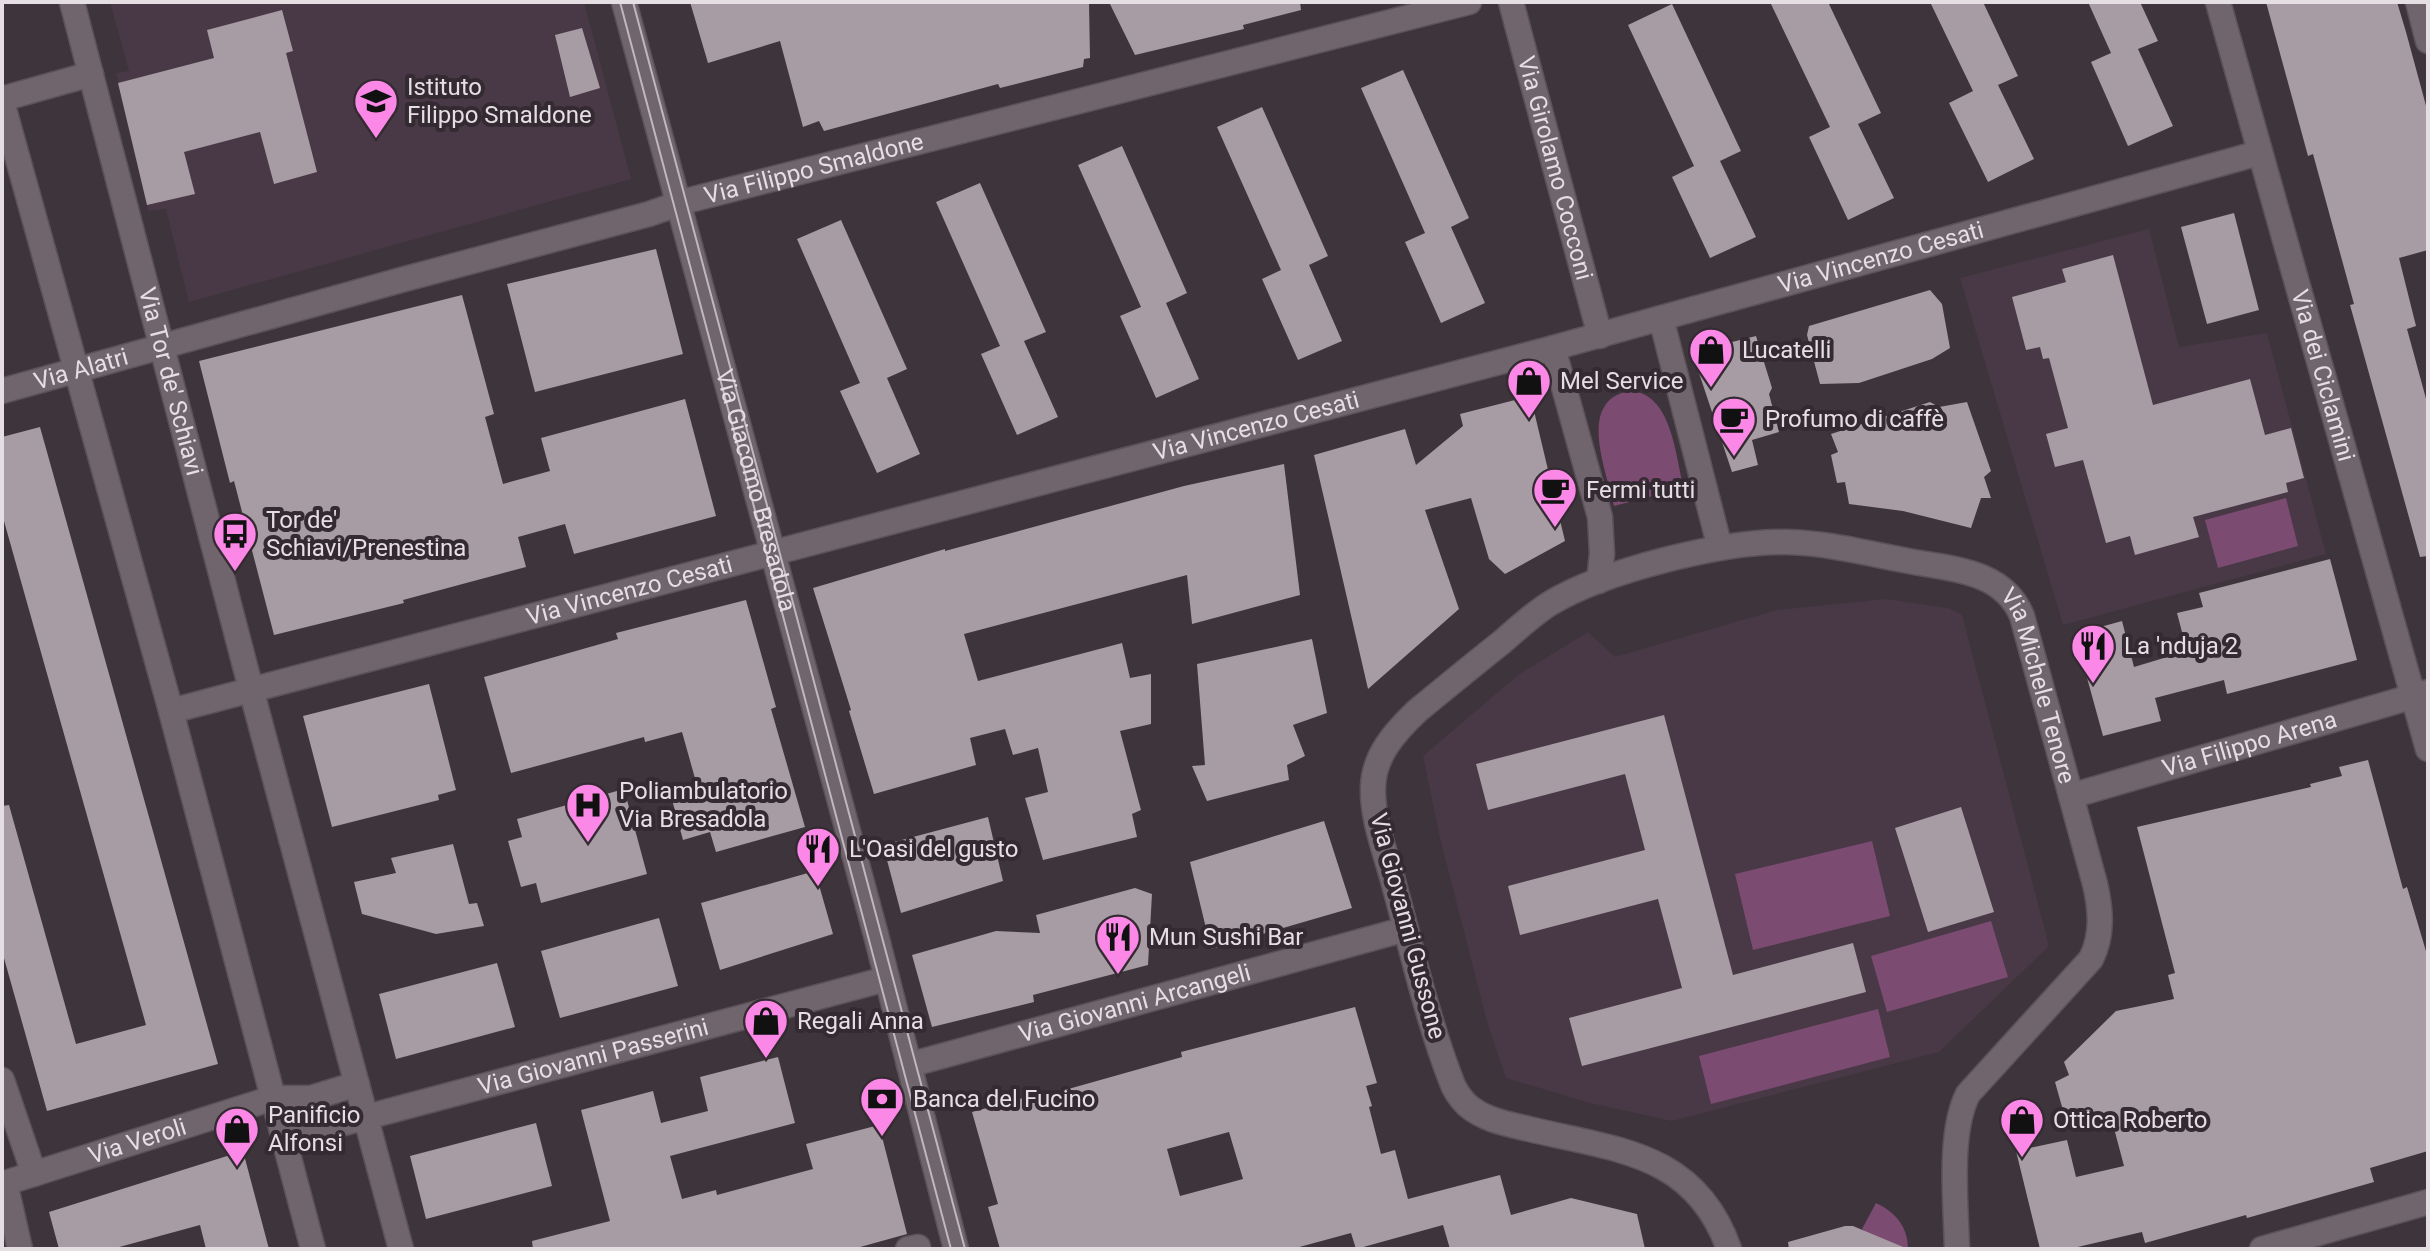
<svg xmlns="http://www.w3.org/2000/svg" width="2430" height="1251" font-family="Roboto,sans-serif">
  <rect width="100%" height="100%" fill="#3e343c"/>
  <path fill="#493946" d="M110,2H584L631,179L189,302L166,209L148,211L116,73L129,71Z
    M2149,229L2179,347L2267,333L2326,554L2063,625L1960,278Z
    M1885,599L1948,608L1962,615L2049,946L1939,1052L1672,1121L1590,1103L1506,1078L1488,1025L1440,838L1423,756L1518,675L1588,632L1615,657L1777,610Z"/>
  <path fill="#7b4b71" d="M1629,391C1672,392 1675,455 1684,488L1614,506C1607,472 1576,401 1629,391Z
    M2286,498L2298,546L2218,568L2205,520Z
    M1872,841L1890,916L1753,950L1735,874Z
    M1991,921L2008,977L1887,1012L1871,956Z
    M1878,1009L1890,1057L1711,1104L1699,1056Z
    M1876,1203C1895,1212 1908,1226 1908,1249L1870,1236L1862,1229Z"/>
  <path fill="#a79ba4" fill-rule="evenodd" d="M690,2H1089L1090,58L1084,59L1083,67L1000,88L998,84L824,131L819,121L803,127L780,41L708,63Z
    M1109,2H1300L1301,10L1243,25L1244,29L1135,55Z
    M1770,2H1828L1881,113L1858,124L1894,198L1848,220L1809,137L1830,127Z
    M1930,2H1983L2018,76L1998,85L2034,159L1988,182L1949,103L1973,91Z
    M2088,2H2140L2158,41L2138,49L2173,126L2128,146L2091,62L2111,53Z
    M2266,2H2397L2406,32L2428,113V250L2399,258L2416,326L2407,329L2428,406V556L2420,557L2350,305L2354,304L2313,154L2308,156Z
    M1672,4L1741,151L1720,161L1756,237L1710,258L1672,177L1694,166L1628,25Z
    M282,10L293,51L286,53L317,172L274,184L260,132L184,152L195,194L147,205L118,83L214,58L207,30Z
    M582,28L600,88L570,97L555,35Z
    M1403,70L1469,218L1451,227L1485,303L1441,323L1405,242L1425,233L1361,88Z
    M1262,107L1328,256L1309,265L1342,341L1298,360L1262,279L1281,270L1217,127Z
    M1122,146L1187,293L1166,303L1199,379L1156,398L1120,316L1141,307L1078,165Z
    M980,183L1046,332L1024,341L1058,417L1017,435L981,354L1000,346L936,202Z
    M2234,213L2259,310L2207,324L2181,227Z
    M841,220L907,369L887,378L920,454L877,473L840,391L860,383L797,239Z
    M656,249L683,354L535,392L507,284Z
    M2113,255L2153,405L2250,379L2265,435L2291,428L2304,478L2286,483L2288,492L2193,517L2199,537L2135,555L2130,536L2106,543L2083,460L2055,467L2046,434L2068,428L2049,358L2043,359L2040,347L2026,350L2012,297L2066,282L2062,269Z
    M1930,290L1942,304L1950,348L1932,359L1859,383L1820,384L1807,335L1809,326Z
    M462,295L494,414L485,417L503,484L550,471L541,438L685,399L716,516L574,554L565,524L518,537L526,567L403,600L404,603L274,635L234,481L230,483L199,361Z
    M1756,336L1772,388L1769,394L1779,432L1752,440L1758,465L1732,472L1692,352Z
    M1515,400L1534,411L1565,541L1505,574L1489,559L1471,498L1425,510L1459,609L1368,689L1314,455L1405,429L1416,465L1463,426L1460,414Z
    M1930,402L1939,407L1967,402L1991,471L1984,477L1991,498H1981L1971,528L1903,511L1849,504L1845,482L1837,483L1831,455L1838,452L1831,434Z
    M40,427L218,1064L47,1111L2,951V806L9,805L76,1044L146,1025L2,514V437Z
    M1284,464L1300,595L1192,624L1187,575L964,634L978,681L1122,643L1130,678L1151,674V724L1120,731L1141,810L1132,814L1137,837L1043,860L1025,798L1048,792L1038,748L1013,755L1005,729L970,738L976,765L874,794L849,711L851,710L813,588L945,549V551L1184,486Z
    M2330,559L2357,660L2227,694L2224,680L2155,698L2161,721L2103,736L2075,634L2122,621L2134,667L2187,651L2177,613L2203,607L2199,593Z
    M746,600L776,707L771,709L805,827L716,852L710,832L683,840L671,796L698,789L682,732L645,742L644,737L511,773L484,677L618,639L616,633Z
    M1312,639L1327,713L1293,725L1305,756L1287,765L1289,780L1207,801L1192,766L1205,765L1197,664Z
    M429,684L456,790L438,795L439,800L332,827L303,716Z
    M1664,715L1733,975L1853,943L1866,992L1582,1066L1569,1018L1682,988L1658,899L1520,935L1508,886L1645,850L1625,774L1488,810L1476,764Z
    M2368,760L2403,889L2407,887L2428,958V1151L2370,1168L2374,1182L2247,1218L2246,1215L2145,1243L2142,1232L2069,1249H2040L2016,1151L2067,1140L2076,1177L2124,1166L2111,1117L2068,1128L2055,1082L2069,1075L2064,1062L2116,1011L2174,999L2168,975L2175,973L2137,827L2311,787L2310,784L2342,776L2339,767Z
    M624,789L647,874L541,903L536,883L521,887L508,841L522,837L517,819Z
    M1961,807L1994,912L1928,932L1895,828Z
    M988,817L1003,881L901,913L883,845Z
    M1324,821L1352,908L1211,949L1190,862Z
    M453,844L469,904L477,903L484,926L436,934L362,914L354,882L396,873L391,858Z
    M815,871L833,934L720,970L701,903Z
    M1135,888L1152,894L1148,965L1033,995L1034,1002L932,1027L912,955L996,931L1040,933L1036,915Z
    M659,918L678,986L560,1018L541,951Z
    M497,963L515,1027L396,1059L379,994Z
    M1355,1007L1377,1083L1366,1086L1372,1106L1369,1107L1381,1154L1395,1150L1408,1199L1500,1175L1511,1215L1571,1198L1637,1214L1645,1249H1450L1443,1225L1356,1249L1351,1233L1292,1249H1000L988,1207L998,1204L972,1112L1046,1092L1047,1095L1182,1057L1181,1052ZM1229,1132L1243,1179L1180,1196L1167,1149Z
    M778,1057L795,1123L670,1156L682,1199L716,1190L717,1195L813,1169L806,1144L879,1125L907,1234L853,1249H533L532,1241L610,1221L581,1110L653,1091L661,1123L708,1111L700,1077Z
    M536,1123L552,1186L426,1219L410,1156Z
    M243,1151L269,1249H206L200,1225L112,1249H59L49,1212Z
    M1845,1226H1853L1908,1249H1789L1788,1242Z"/>
  <g fill="none" stroke-linecap="round" stroke-linejoin="round">
    <g stroke="#5b5259" stroke-width="27">
      <g id="street">
        <path id="s1" d="M624,2L876,935L956,1249"/>
        <path id="s2" d="M2218,2L2428,749"/>
        <path d="M2418,2L2428,41"/>
        <path d="M2,99L91,74"/>
        <path id="s3" d="M1661,318L2259,153"/>
        <path id="s4" d="M2,391L401,280L649,214L686,201L1469,2"/>
        <path id="s5" d="M171,711L1553,348"/>
        <path id="s6" d="M2071,796L2428,692"/>
        <path id="s7" d="M909,1065L1406,929"/>
        <path d="M2,1080L34,1174"/>
        <path id="s8" d="M284,1139L886,979"/>
        <path d="M5,1183L20,1249"/>
        <path id="s9" d="M2,1184L273,1098H311L357,1084"/>
        <path d="M908,1249L918,1247"/>
        <path d="M2262,1249L2428,1202"/>
      </g>
    </g>
    <g stroke="#5b5259" stroke-width="27">
      <g id="secondary">
        <path id="s10" d="M72,2L251,689L401,1249"/>
        <path id="s11" d="M1511,2L1600,336"/>
        <path d="M2,102L171,711L313,1249"/>
        <path d="M1599,581L1602,554L1600,517L1553,348L1661,318L1720,548"/>
        <path id="s12" d="M1729,1249C1695,1152 1616,1150 1529,1129C1508,1124 1484,1120 1467,1105C1460,1098 1454,1089 1451,1080C1428,1021 1412,950 1395,888C1387,856 1372,821 1373,787C1374,755 1395,732 1417,711C1445,688 1473,665 1502,642C1517,629 1532,615 1549,604C1603,571 1725,540 1788,542C1830,543 1873,555 1914,562C1955,569 2004,572 2022,616L2095,884C2101,910 2103,935 2091,959L1968,1094C1948,1133 1956,1205 1957,1249"/>
      </g>
    </g>
    <use href="#street" stroke="#70646d" stroke-width="24"/>
    <use href="#secondary" stroke="#70646d" stroke-width="24"/>
    <path stroke="#c0b8be" stroke-width="2" d="M620,2L951,1249
      M633,2L965,1249"/>
  </g>
  <defs>
    <g id="school-pin" transform="scale(2.3)"><path d="M0 17L-7.5 6A9.5 9.5 0 1 1 7.5 6Z" fill="#fb87e6" stroke="#342a31"/><path d="M0-5L7-2L0 1L-7-2ZM-4 1L0 2.5L4 1V4Q0 6-4 4Z" fill="#111"/></g>
    <g id="shop-pin" transform="scale(2.3)"><path d="M0 17L-7.5 6A9.5 9.5 0 1 1 7.5 6Z" fill="#fb87e6" stroke="#342a31"/><path d="M-5-2.5h2.3a2.7 3.5 0 0 1 5.4 0H5L5.5 6h-11ZM-1.5-2.5h3a1.5 2.3 0 0 0-3 0Z" fill="#111"/></g>
    <g id="cafe-pin" transform="scale(2.3)"><path d="M0 17L-7.5 6A9.5 9.5 0 1 1 7.5 6Z" fill="#fb87e6" stroke="#342a31"/><path d="M-5.5-4.5H6V0H3Q3 3.5 0 3.5H-2.5Q-5.5 3.5-5.5 0ZM3-3.2v2h1.7v-2ZM-6 4.5H4V6H-6Z" fill="#111"/></g>
    <g id="bus-pin" transform="scale(2.3)"><path d="M0 17L-7.5 6A9.5 9.5 0 1 1 7.5 6Z" fill="#fb87e6" stroke="#342a31"/><path d="M-5-6H5V4H4V6H2V4H-2V6H-4V4H-5ZM-3.5-4V0h7V-4ZM-3.5 1.2v1.5H-2V1.2ZM2 1.2v1.5H3.5V1.2Z" fill="#111"/></g>
    <g id="restaurant-pin" transform="scale(2.3)"><path d="M0 17L-7.5 6A9.5 9.5 0 1 1 7.5 6Z" fill="#fb87e6" stroke="#342a31"/><path d="M-5-6h1v4h1v-4h1v4h1v-4h1v5L-1.5 .5V6h-2V.5L-5-1ZM5-6V6H3V1.5H1.5Q1.5-4 5-6Z" fill="#111"/></g>
    <g id="hospital-pin" transform="scale(2.3)"><path d="M0 17L-7.5 6A9.5 9.5 0 1 1 7.5 6Z" fill="#fb87e6" stroke="#342a31"/><path d="M-5-5h3v3.5h4V-5h3V5h-3V1.5h-4V5h-3Z" fill="#111"/></g>
    <g id="bank-pin" transform="scale(2.3)"><path d="M0 17L-7.5 6A9.5 9.5 0 1 1 7.5 6Z" fill="#fb87e6" stroke="#342a31"/><path d="M-6-4H6V4H-6ZM0-2.3a2.3 2.3 0 1 0 0 4.6a2.3 2.3 0 1 0 0-4.6Z" fill="#111"/></g>
  </defs>
  <g fill-rule="evenodd">
    <use href="#school-pin" x="376" y="101"/>
    <use href="#shop-pin" x="1711" y="350"/>
    <use href="#shop-pin" x="1529" y="381"/>
    <use href="#cafe-pin" x="1734" y="419"/>
    <use href="#cafe-pin" x="1555" y="490"/>
    <use href="#bus-pin" x="235" y="534"/>
    <use href="#restaurant-pin" x="2093" y="646"/>
    <use href="#hospital-pin" x="588" y="805"/>
    <use href="#restaurant-pin" x="818" y="849"/>
    <use href="#restaurant-pin" x="1118" y="937"/>
    <use href="#shop-pin" x="766" y="1021"/>
    <use href="#bank-pin" x="882" y="1099"/>
    <use href="#shop-pin" x="2022" y="1120"/>
    <use href="#shop-pin" x="237" y="1129"/>
  </g>
  <g text-anchor="middle" dominant-baseline="central" stroke-width="8" stroke-linejoin="round" paint-order="stroke">
    <g font-size="24" fill="#e5dee3" stroke="#342a31" text-anchor="start">
      <text x="407" y="87">Istituto<tspan x="407" dy="28">Filippo Smaldone</tspan></text>
      <text x="1742" y="350">Lucatelli</text>
      <text x="1560" y="381">Mel Service</text>
      <text x="1765" y="419">Profumo di caffè</text>
      <text x="1586" y="490">Fermi tutti</text>
      <text x="266" y="520">Tor de'<tspan x="266" dy="28">Schiavi/Prenestina</tspan></text>
      <text x="2124" y="646">La 'nduja 2</text>
      <text x="619" y="791">Poliambulatorio<tspan x="619" dy="28">Via Bresadola</tspan></text>
      <text x="849" y="849">L'Oasi del gusto</text>
      <text x="1149" y="937">Mun Sushi Bar</text>
      <text x="797" y="1021">Regali Anna</text>
      <text x="913" y="1099">Banca del Fucino</text>
      <text x="268" y="1115">Panificio<tspan x="268" dy="28">Alfonsi</tspan></text>
      <text x="2053" y="1120">Ottica Roberto</text>
    </g>
    <g font-size="24" fill="#e5dee3" stroke="#342a31">
      <text stroke="none"><textPath href="#s4" startOffset="842">Via Filippo Smaldone</textPath></text>
      <text stroke="none"><textPath href="#s11" startOffset="172">Via Girolamo Cocconi</textPath></text>
      <text stroke="none"><textPath href="#s3" startOffset="228">Via Vincenzo Cesati</textPath></text>
      <text stroke="none"><textPath href="#s4" startOffset="82">Via Alatri</textPath></text>
      <text stroke="none"><textPath href="#s2" startOffset="388">Via dei Ciclamini</textPath></text>
      <text stroke="none"><textPath href="#s10" startOffset="392">Via Tor de' Schiavi</textPath></text>
      <text stroke="none"><textPath href="#s5" startOffset="1122">Via Vincenzo Cesati</textPath></text>
      <text stroke="none"><textPath href="#s1" startOffset="506">Via Giacomo Bresadola</textPath></text>
      <text stroke="none"><textPath href="#s5" startOffset="474">Via Vincenzo Cesati</textPath></text>
      <text stroke="none"><textPath href="#s12" startOffset="1484">Via Michele Tenore</textPath></text>
      <text stroke="none"><textPath href="#s6" startOffset="186">Via Filippo Arena</textPath></text>
      <text transform="translate(1408 926) rotate(75)">Via Giovanni Gussone</text>
      <text stroke="none"><textPath href="#s7" startOffset="234">Via Giovanni Arcangeli</textPath></text>
      <text stroke="none"><textPath href="#s8" startOffset="320">Via Giovanni Passerini</textPath></text>
      <text stroke="none"><textPath href="#s9" startOffset="142">Via Veroli</textPath></text>
    </g>
  </g>
  <rect width="2430" height="1251" fill="none" stroke="#e5dee3" stroke-width="8"/>
</svg>
